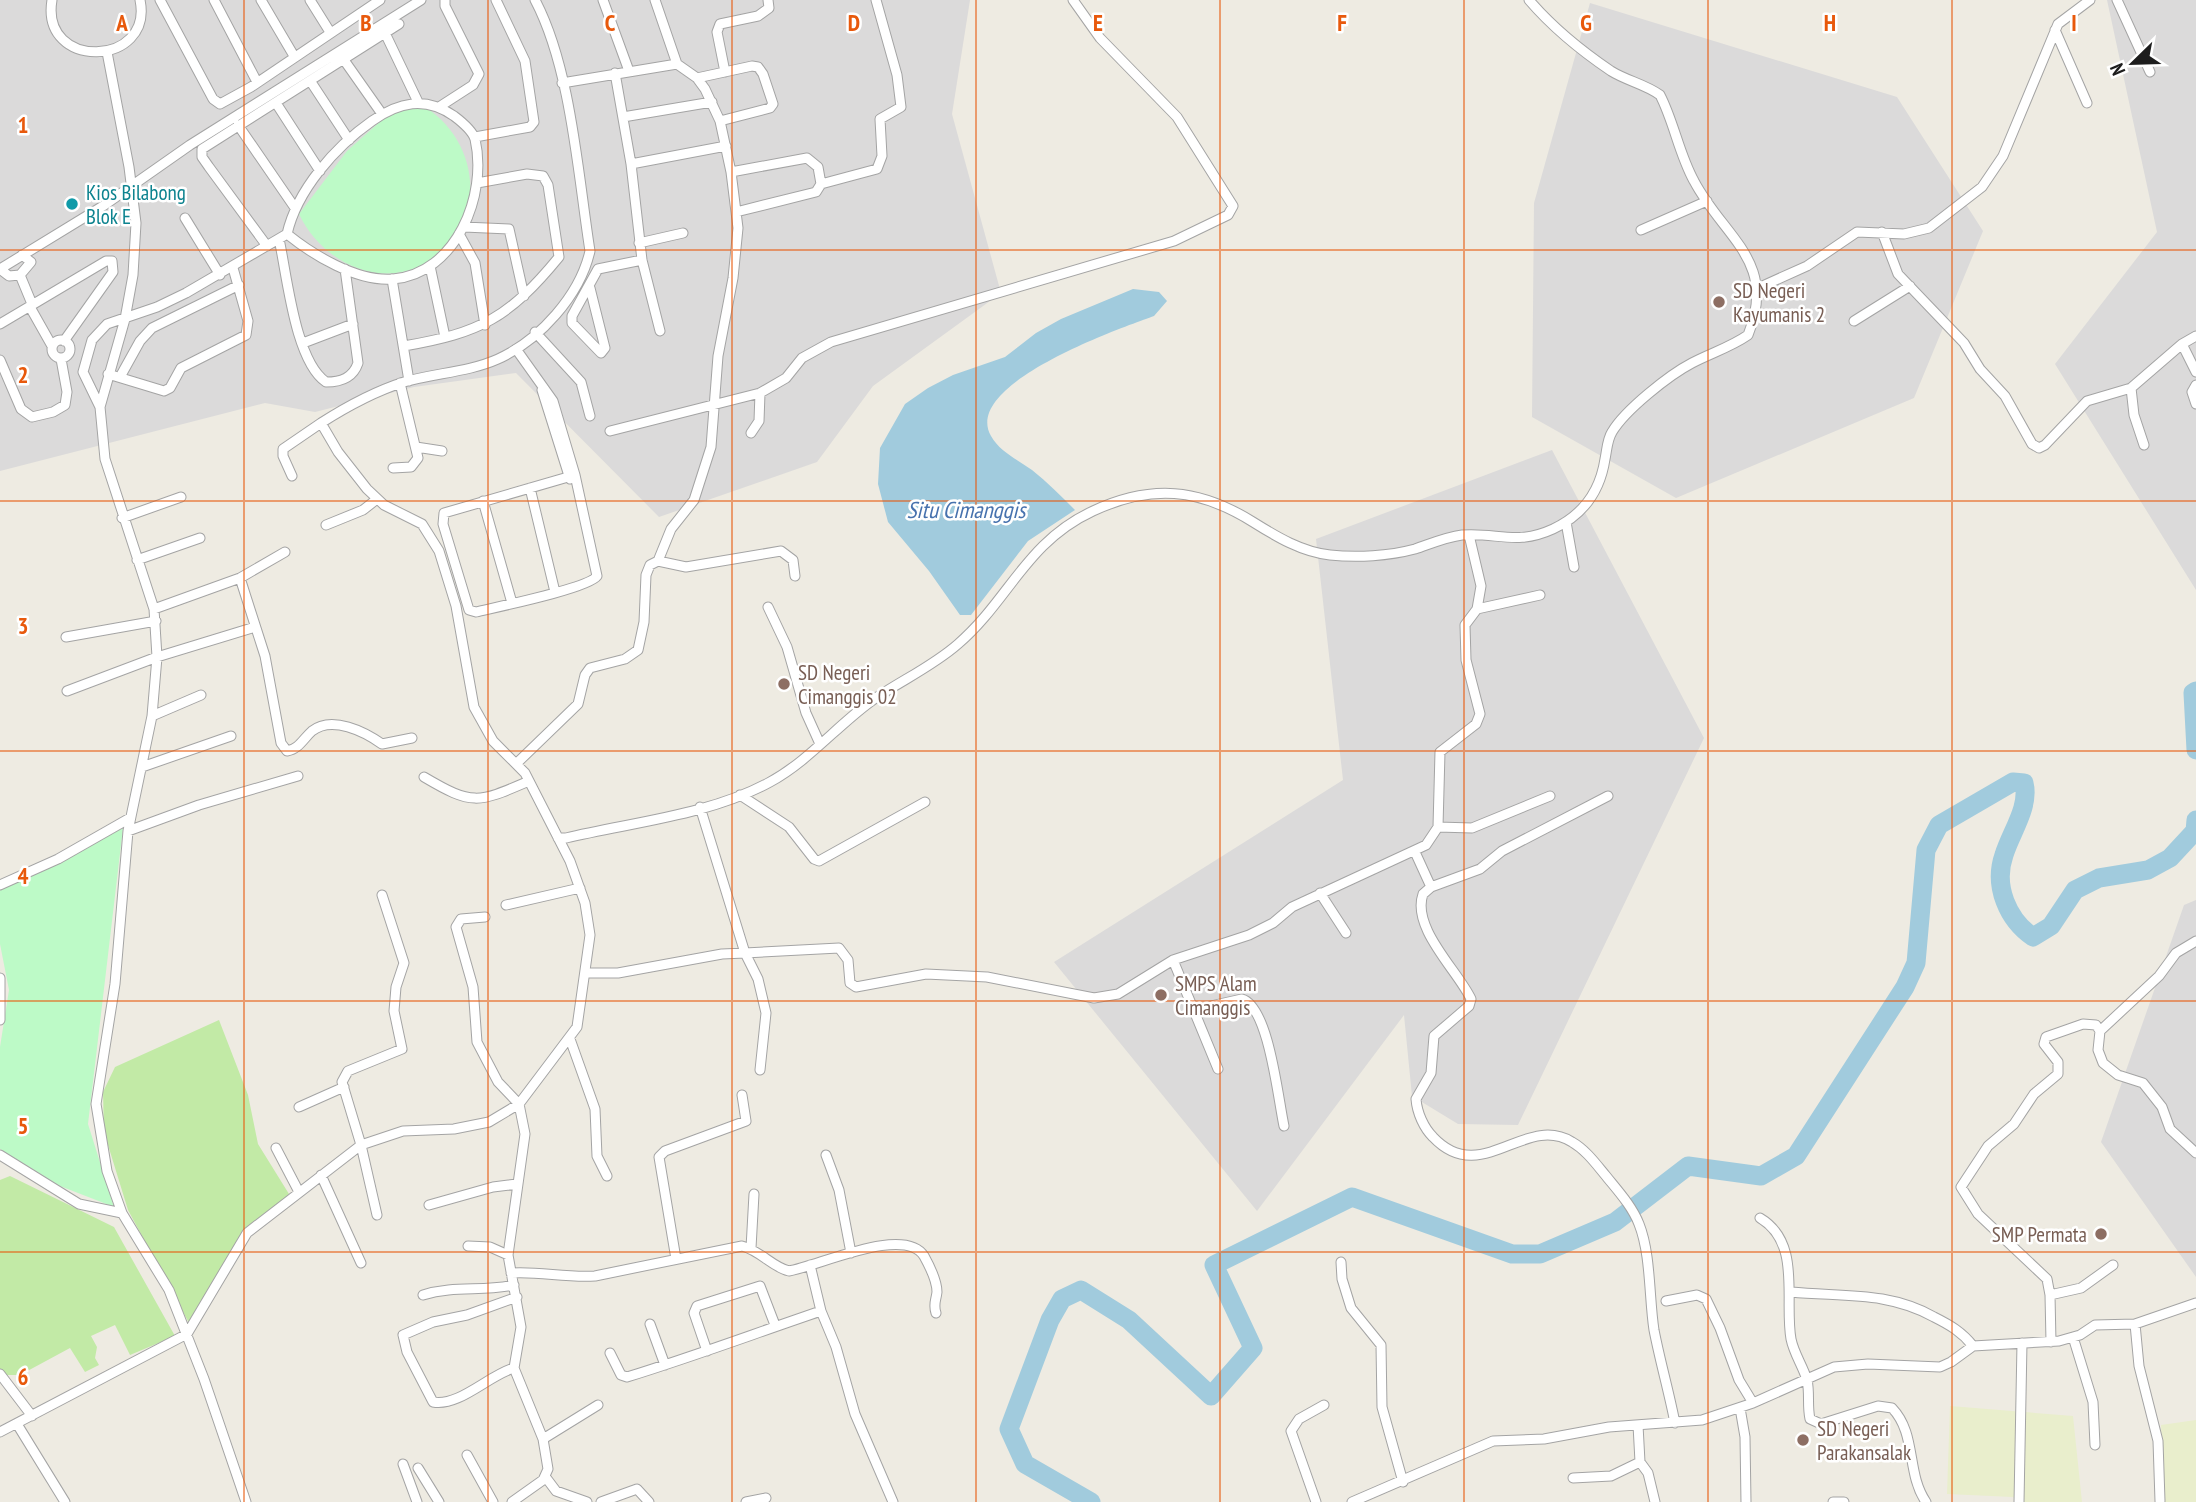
<svg xmlns="http://www.w3.org/2000/svg" width="2196" height="1502" font-family="'PT Sans Narrow',sans-serif">
  <rect width="100%" height="100%" fill="#eeebe2"/>
  <path fill="#dbdada" d="M0,0H970L952,114L1001,293L873,386L817,462L659,517L516,373L414,387L315,412L265,403L0,471Z
    M2107,0H2196V590L2055,364L2157,232Z
    M1590,3L1897,97L1983,231L1914,398L1676,498L1532,417L1534,203Z
    M1552,450L1704,738L1518,1125L1458,1124L1412,1096L1404,1015L1257,1211L1054,962L1343,780L1316,539Z
    M2196,900V1277L2101,1142L2184,905Z"/>
  <path fill="#e9eecc" d="M1950,1406L2073,1416L2082,1502H2018L2013,1497L1947,1494Z
    M2196,1420V1502H2163L2161,1425Z"/>
  <path fill="#c2eaa6" d="M219,1020L248,1095L258,1144L289,1194L237,1242L189,1323L128,1210L104,1132L103,1092L115,1067Z
    M10,1176L114,1227L175,1336L130,1355L115,1325L91,1336L97,1347L95,1358L99,1365L85,1372L70,1348L20,1375H5L0,1369V1180Z"/>
  <path fill="#bdfac7" d="M420,104C474,134 490,208 441,252C392,296 324,267 299,214L347,151L391,112Z
    M123,828L88,1124L114,1207L60,1186L0,1149V1047L9,990L0,944V887Z"/>
  <path fill="#a1cbdd" d="M1133,289L1159,292L1167,301L1154,316C1121,328 961,384 991,436C1000,452 1017,459 1032,470C1047,482 1061,496 1075,510L1028,541L971,615H960L929,571L888,522L878,484L880,448L905,404L928,388L953,375L1005,357L1036,333L1061,319Z"/>
  <g fill="none" stroke-linecap="round" stroke-linejoin="round">
    <path stroke="#a1cbdd" stroke-width="19" d="M2196,691L2193,693L2196,750
      M1091,1502L1025,1464L1009,1429L1050,1320L1062,1299L1081,1290L1129,1320L1211,1396L1253,1348L1214,1265L1352,1197L1512,1254H1540L1615,1222L1688,1166L1761,1176L1796,1156L1905,987L1916,963L1926,850L1939,825L2013,782L2024,783C2030,807 2011,832 2004,855C1993,886 2008,920 2033,937L2051,926L2075,890L2099,878L2148,870L2170,858L2195,831L2196,820"/>
    <g stroke="#a4a4a4" stroke-width="11">
      <path id="minor" d="M52,0C40,71 154,67 140,0
        M160,0L213,99L220,104L251,87L380,0
        M214,0L257,82
        M261,0L294,56
        M310,0L330,32
        M603,0L629,71
        M2117,0L2150,72
        M2055,30L2087,103
        M385,33L418,102
        M107,52L129,167L136,223L133,275L125,319L100,407L105,459L154,609L157,657L152,716L128,831L115,984L96,1104L107,1171L122,1213L169,1290L204,1379L246,1502
        M344,60L382,114
        M725,72L717,32L720,24L758,16L769,8L768,0
        M615,73L631,164L642,260L660,331
        M697,78L752,66L758,67L763,74L773,104L770,108L720,121
        M311,82L349,140
        M562,83L677,64
        M276,103L320,171
        M439,107L473,85L479,74L445,6V0
        M623,117L712,102
        M238,125L295,208
        M475,137L530,127L534,122L525,61L496,0
        M631,164L726,146
        M731,172L807,158L818,167L821,184L816,192L736,212
        M821,184L877,169L882,156L880,119L901,107L897,75L876,0
        M185,218L220,275
        M464,227L509,229L524,296
        M1641,230L1707,201
        M1882,232L1898,274L1964,343L1980,369L2005,396L2032,444L2039,448L2045,445L2087,401L2131,388L2182,344L2196,336
        M459,234L475,263L485,325
        M279,239C287,275 295,361 326,382C341,382 353,378 358,363L345,269
        M639,243L683,233
        M267,246L209,167L202,157V149L399,24
        M430,266L445,337
        M0,269L103,206L190,145L421,0
        M0,269L9,276L20,275L31,262L22,255
        M20,275L32,304
        M392,279L409,381
        M590,288L605,348L601,353L572,323V316L598,269L642,260
        M1758,288L1807,266L1857,232L1904,234L1929,228L1982,187L2003,156L2058,24L2090,0
        M30,307L52,346
        M1854,321L1910,286
        M0,324L106,261H112L113,272L64,341
        M535,332L581,382L590,416
        M52 349a9 9 0 1 1 18 0a9 9 0 1 1-18 0Z
        M303,343L353,324
        M2182,344L2196,372
        M404,346C480,333 509,318 559,257L548,185L543,176L527,174L477,183
        M516,349L553,401L575,475L597,576C589,588 497,607 476,612L469,610L443,524L444,513L575,475
        M0,360L21,409L32,417L53,412L65,405L67,392L61,359
        M108,374L164,391L170,388L181,368L246,335L248,321L233,268
        M120,377L140,341L152,328L239,285
        M2196,385L2192,392L2196,404
        M2131,388L2134,415L2144,445
        M542,390L570,479
        M100,407L83,372L92,340L107,324L157,307L186,293L287,234C297,190 335,147 372,121C399,102 425,96 454,116C462,122 472,130 475,139C488,195 456,274 393,279C357,282 313,255 287,234
        M610,431L760,393L786,378L802,358L831,342L1174,241L1228,215L1233,206L1177,117L1100,38L1073,0
        M751,433L759,421L760,393
        M416,447L442,451
        M393,468L411,467L418,458L400,383
        M292,476L283,456V449L321,423
        M530,488L555,592
        M483,501L512,603
        M122,518L181,497
        M1566,522L1574,567
        M326,525L363,510L377,499
        M137,560L200,538
        M658,561L686,567L781,551L793,560L795,576
        M240,578L265,656L281,743L287,751C299,749 303,739 312,731C332,715 365,732 382,744L412,738
        M768,607L787,647L806,713L820,744
        M154,609L240,578L285,552
        M1477,609L1540,595
        M66,637L156,621
        M67,691L157,657L255,627
        M152,716L201,695
        M517,763L578,704L585,675L590,668L625,659L638,650L644,622L646,575L650,565L658,561L671,529L694,500L711,447L718,356L733,278L738,228L731,172L720,121L705,89L697,78L677,64L655,0
        M142,767L231,736
        M424,777C473,806 478,803 529,781
        M740,795L789,827L814,859L819,861L925,802
        M700,807L745,953L839,948L848,960L850,983L856,987L926,974L987,977L1094,998L1118,994L1173,960L1249,935L1273,923L1292,907L1426,845L1438,827L1440,752L1476,724L1480,714L1466,660L1465,625L1477,609L1481,586L1469,535
        M1438,827L1472,828L1550,796
        M128,831L199,805L298,776
        M558,838H566C633,822 710,815 770,782C807,762 836,727 870,702C898,682 932,667 958,644C1009,600 1026,542 1093,511C1151,484 1199,488 1253,522C1277,537 1302,552 1330,555C1357,558 1389,556 1415,549C1430,544 1446,537 1462,535C1497,532 1516,546 1553,529C1583,515 1600,492 1605,459C1607,450 1607,440 1612,432C1625,410 1669,375 1692,363C1711,353 1731,347 1748,335C1778,261 1724,238 1694,181C1679,154 1674,122 1660,95C1645,84 1627,81 1611,71C1580,50 1553,28 1529,0
        M1415,852L1431,887L1480,869L1502,851L1608,796
        M0,885L58,859L130,818
        M1431,887L1423,894C1411,928 1458,971 1471,999L1469,1006L1434,1036L1431,1073L1416,1099C1417,1113 1424,1128 1433,1137C1481,1188 1525,1113 1572,1142C1586,1150 1596,1164 1606,1176C1618,1191 1632,1206 1639,1224C1651,1254 1649,1298 1654,1330C1660,1361 1669,1392 1675,1423
        M1320,893L1346,933
        M506,905L580,888
        M485,917L461,919L456,927L473,987L477,1042L498,1082L519,1104L525,1134L508,1255L521,1327L514,1368L543,1439L548,1469L543,1480L512,1502
        M1173,960L1218,1069
        M586,973H618L722,954L745,953L758,979L766,1013L760,1070
        M0,978V1020
        M1193,1010L1242,999C1269,1007 1278,1099 1284,1126
        M2100,1031L2159,976L2176,953L2196,941
        M570,1039L595,1109L597,1156L607,1176
        M299,1107L344,1087
        M276,1148L299,1192
        M0,1155L79,1204L122,1213
        M826,1155L839,1190L851,1253
        M321,1175L361,1263
        M429,1205L493,1187L517,1184
        M377,1215L361,1145L342,1082L348,1071L402,1049L394,1011L396,987L404,963L382,895
        M1760,1218C1802,1243 1784,1300 1791,1339C1794,1354 1803,1366 1807,1380C1810,1393 1807,1406 1810,1419L1821,1424L1878,1406L1892,1408C1917,1434 1906,1473 1926,1502
        M468,1246L490,1247L508,1255
        M751,1248L754,1194
        M676,1259L659,1157L665,1151L746,1121L742,1095
        M1341,1262L1342,1279L1351,1308L1381,1345L1382,1407L1403,1482
        M810,1265L821,1311L836,1347L855,1414L893,1502
        M511,1273C539,1271 566,1278 595,1276L742,1246C761,1251 772,1267 789,1271C819,1266 904,1225 924,1256C929,1265 937,1282 937,1292C936,1301 933,1304 936,1313
        M1791,1292C1842,1297 1888,1291 1934,1317C1950,1325 1962,1332 1973,1346
        M423,1295C455,1285 482,1292 514,1285
        M2050,1295L2081,1288L2113,1265
        M1666,1301L1697,1295L1706,1299L1720,1328L1739,1380L1753,1403
        M650,1324L665,1365
        M2135,1324L2139,1366L2158,1441L2160,1501
        M2073,1337L2093,1402L2095,1445
        M2051,1342L2050,1295L2047,1279L1978,1214L1961,1187L1988,1146L2014,1124L2034,1094L2058,1074V1062L2044,1044L2046,1037L2083,1024L2096,1025L2100,1031L2098,1050L2103,1063L2118,1075L2143,1083L2162,1107L2170,1129L2196,1153
        M707,1351L694,1313L697,1306L760,1286L775,1325
        M610,1353L621,1375L627,1377C692,1357 756,1333 821,1311
        M514,1368C489,1375 459,1407 433,1402L407,1352L403,1335L433,1322L467,1315L517,1297
        M0,1374L32,1416
        M1740,1408L1745,1437L1746,1502
        M17,1424L65,1502
        M1638,1425L1640,1462L1648,1473L1655,1502
        M0,1432L187,1334L247,1233L361,1145L403,1131L454,1129L489,1122L519,1104L577,1027L590,935L585,903L570,861L525,773L493,741L474,707L456,606L439,551L422,524L384,505L367,489L338,452L321,423C346,407 376,391 404,382C435,373 469,372 498,359C540,340 580,295 590,251C578,175 571,68 535,0
        M543,1439L598,1405
        M467,1455L493,1502
        M403,1464L417,1502
        M418,1468L439,1502
        M1573,1478L1611,1476L1640,1462
        M543,1480L547,1479L556,1491L587,1502
        M601,1502L637,1489L649,1502
        M746,1502L766,1498
        M1316,1502L1291,1431L1299,1419L1324,1405
        M1352,1502L1493,1441L1544,1439L1609,1427L1702,1420L1753,1403L1834,1367L1868,1364L1940,1367L1951,1362L1973,1346L2059,1341L2080,1335L2095,1325L2135,1324L2196,1303
        M1833,1502H1844
        M2019,1502L2022,1343"/>
    </g>
    <use href="#minor" stroke="#fff" stroke-width="9"/>
  </g>
  <path fill="none" stroke="#e8590c" stroke-width="2" stroke-opacity="0.55" d="M244,0V1502M488,0V1502M732,0V1502M976,0V1502M1220,0V1502M1464,0V1502M1708,0V1502M1952,0V1502M0,250H2196M0,501H2196M0,751H2196M0,1001H2196M0,1252H2196"/>
  <circle fill="#0f9aa8" stroke="#fff" stroke-width="2.5" cx="72" cy="204" r="7"/>
  <g fill="#8d6e63" stroke="#fff" stroke-width="2.5">
    <circle cx="1719" cy="302" r="7"/>
    <circle cx="784" cy="684" r="7"/>
    <circle cx="1161" cy="995" r="7"/>
    <circle cx="2101" cy="1234" r="7"/>
    <circle cx="1803" cy="1440" r="7"/>
  </g>
  <g text-anchor="middle" dominant-baseline="central" stroke-width="5" stroke-linejoin="round" paint-order="stroke">
    <g font-size="21" fill="#0d838f" stroke="#fff" text-anchor="start">
      <text x="86" y="192">Kios Bilabong<tspan x="86" dy="24">Blok E</tspan></text>
    </g>
    <g font-size="21" fill="#785e54" stroke="#fff" text-anchor="start">
      <text x="1733" y="290">SD Negeri<tspan x="1733" dy="24">Kayumanis 2</tspan></text>
      <text x="798" y="672">SD Negeri<tspan x="798" dy="24">Cimanggis 02</tspan></text>
      <text x="1175" y="983">SMPS Alam<tspan x="1175" dy="24">Cimanggis</tspan></text>
      <text x="2087" y="1234" text-anchor="end">SMP Permata</text>
      <text x="1817" y="1428">SD Negeri<tspan x="1817" dy="24">Parakansalak</tspan></text>
    </g>
    <g font-size="23" font-style="italic" fill="#4772ae" stroke="#fff">
      <text x="966" y="509">Situ Cimanggis</text>
    </g>
  </g>
  <g font-size="23" text-anchor="middle" font-weight="bold" fill="#e8590c" stroke="#fff" stroke-width="5" stroke-linejoin="round" paint-order="stroke">
    <text x="122" y="31">A</text>
    <text x="366" y="31">B</text>
    <text x="610" y="31">C</text>
    <text x="854" y="31">D</text>
    <text x="1098" y="31">E</text>
    <text x="1342" y="31">F</text>
    <text x="1586" y="31">G</text>
    <text x="1830" y="31">H</text>
    <text x="2074" y="31">I</text>
    <text x="23" y="133">1</text>
    <text x="23" y="383">2</text>
    <text x="23" y="634">3</text>
    <text x="23" y="884">4</text>
    <text x="23" y="1134">5</text>
    <text x="23" y="1385">6</text>
  </g>
  <g transform="translate(2133 63) rotate(247)" stroke="#ffffff" stroke-width="5" paint-order="stroke">
  <path d="M0-5L12 26L0 18L-12 26Z" fill="#1d1d1d"/>
  <text y="-10" font-size="19" font-weight="bold" text-anchor="middle" fill="#1d1d1d">N</text>
  </g>
</svg>
